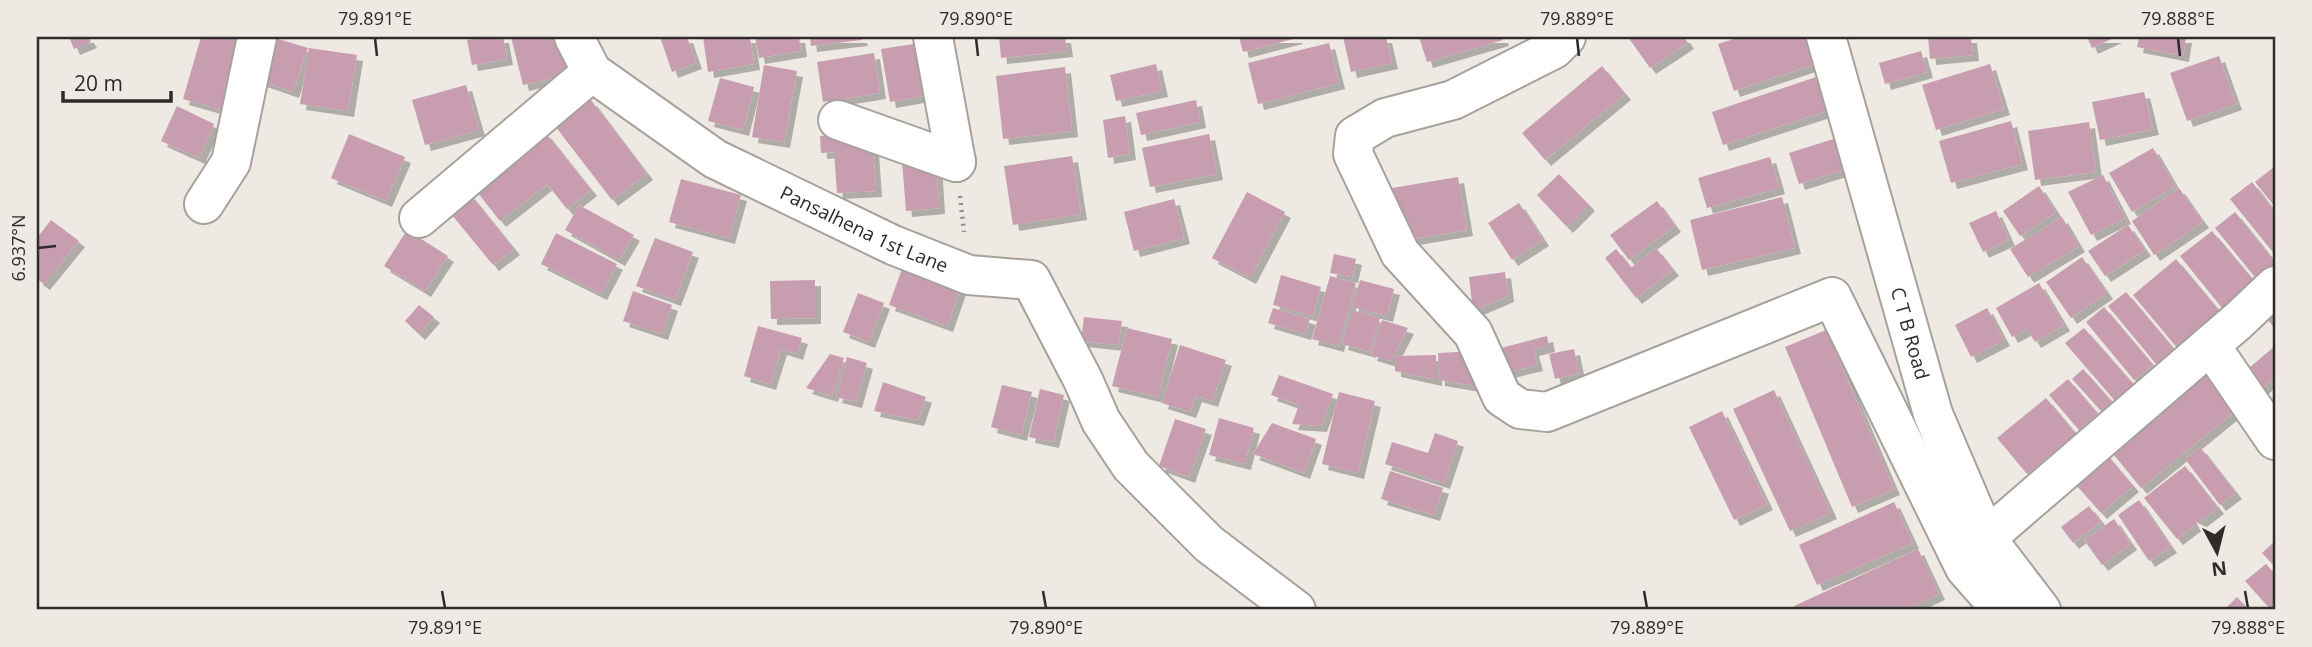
<svg xmlns="http://www.w3.org/2000/svg" width="2312" height="647" font-family="'Open Sans',sans-serif">
  <defs>
    <filter id="shadow"><feDropShadow dx="6" dy="6" stdDeviation="0" flood-color="#0004"/></filter>
  </defs>
  <rect width="100%" height="100%" fill="#efe9e3"/>
  <path fill="#c79daf" filter="url(#shadow)" d="M69,37H88L91,42L74,49Z
    M201,37H251L229,112L183,99Z
    M487,37H503L507,59L472,65L467,40Z
    M511,37H565L574,73L523,85Z
    M660,37H687L696,63L672,72Z
    M703,37H750L754,64L708,72Z
    M755,37H799L801,51L759,58Z
    M810,37H861L862,40L811,46Z
    M999,37H1065L1067,51L1001,58Z
    M1239,37H1296L1297,38L1243,52Z
    M1343,37H1386L1392,63L1351,72Z
    M1419,37H1502L1503,40L1427,62Z
    M1628,37H1684L1688,43L1650,68Z
    M1740,37H1817L1825,61L1734,91L1718,44Z
    M1928,37H1971L1973,55L1930,59Z
    M2087,37H2116L2092,48Z
    M2139,37H2186L2183,56L2137,47Z
    M275,38L308,48L293,92L261,81Z
    M920,43L929,95L890,102L881,49Z
    M1329,43L1339,83L1258,104L1248,63Z
    M309,48L357,55L348,111L300,104Z
    M1921,51L1927,72L1885,84L1879,63Z
    M874,53L880,93L823,102L817,62Z
    M2219,56L2236,104L2187,121L2170,73Z
    M1156,64L1162,91L1116,101L1110,75Z
    M1990,64L2004,109L1936,130L1922,85Z
    M764,65L797,71L784,142L752,137Z
    M1602,66L1625,94L1545,160L1522,133Z
    M1065,67L1072,131L1003,139L996,76Z
    M1816,77L1827,111L1723,145L1712,112Z
    M720,78L754,87L743,130L708,121Z
    M466,85L479,130L425,145L412,100Z
    M2144,92L2153,129L2100,140L2092,102Z
    M591,100L647,174L612,200L555,126Z
    M1196,100L1200,122L1141,135L1136,113Z
    M177,106L214,124L199,158L161,141Z
    M1125,116L1130,154L1108,158L1103,120Z
    M2011,121L2022,164L1951,183L1939,141Z
    M2089,122L2096,172L2035,180L2028,131Z
    M545,132L591,190L567,209L547,184L500,221L474,188Z
    M349,134L405,157L386,201L331,178Z
    M872,134L876,191L837,193L834,152L821,153L820,136Z
    M1209,134L1217,174L1150,187L1142,148Z
    M1843,136L1853,167L1799,184L1789,153Z
    M2153,148L2175,186L2132,212L2109,173Z
    M1072,156L1081,214L1013,225L1004,166Z
    M1770,157L1779,188L1707,208L1698,178Z
    M936,158L939,208L906,211L902,161Z
    M2275,166V207L2255,182Z
    M1559,174L1589,205L1567,227L1537,195Z
    M2103,175L2125,218L2091,235L2068,192Z
    M1458,177L1467,230L1401,241L1392,188Z
    M681,179L741,195L729,238L669,222Z
    M2252,182L2275,212V255L2230,199Z
    M2039,186L2056,212L2020,236L2003,211Z
    M2179,188L2203,222L2154,255L2132,221Z
    M1247,192L1285,212L1250,278L1212,258Z
    M469,193L514,249L493,265L447,209Z
    M1782,197L1795,248L1702,270L1690,220Z
    M1174,199L1184,238L1134,251L1124,212Z
    M1657,201L1675,226L1629,260L1610,235Z
    M1519,203L1543,240L1512,260L1488,223Z
    M579,205L634,235L619,260L565,230Z
    M1996,211L2009,240L1983,252L1969,223Z
    M2235,212L2275,262V268L2258,281L2215,228Z
    M2062,217L2079,246L2028,277L2010,249Z
    M51,220L79,241L44,284L37,279V238Z
    M2128,225L2145,250L2105,276L2088,251Z
    M407,230L448,256L425,291L384,266Z
    M2212,231L2254,281L2222,308L2180,256Z
    M556,233L617,264L601,294L541,264Z
    M655,238L693,252L675,300L636,286Z
    M1656,248L1673,270L1636,298L1605,258L1616,249L1631,268Z
    M1334,254L1356,259L1352,277L1330,273Z
    M2082,257L2107,293L2071,318L2046,282Z
    M2176,259L2221,313L2178,349L2133,295Z
    M903,266L961,286L947,326L889,305Z
    M1505,272L1508,296L1473,311L1469,277Z
    M1281,275L1321,287L1313,316L1273,305Z
    M1330,276L1356,283L1338,346L1312,339Z
    M815,280V318L771,319L770,281Z
    M1360,280L1394,289L1387,316L1352,307Z
    M2039,283L2064,325L2035,342L2027,329L2012,337L1996,308Z
    M633,291L672,305L662,334L623,321Z
    M2126,292L2174,349L2156,364L2108,306Z
    M858,293L884,303L869,342L843,332Z
    M419,305L434,317L419,334L405,321Z
    M2275,306V329L2264,315Z
    M2104,307L2153,365L2134,380L2086,322Z
    M1273,308L1310,319L1305,334L1268,323Z
    M1987,308L2004,340L1971,357L1955,325Z
    M1352,310L1380,318L1370,352L1342,344Z
    M1084,317L1122,321L1118,345L1081,341Z
    M1382,320L1408,328L1391,361L1371,355Z
    M758,326L802,338L797,354L781,349L770,384L744,376Z
    M1127,328L1172,339L1158,397L1112,386Z
    M2084,328L2135,386L2116,402L2065,343Z
    M1826,330L1894,489L1852,507L1785,347Z
    M1547,336L1549,346L1533,350L1537,365L1500,374L1493,350Z
    M1180,345L1226,360L1212,401L1196,396L1190,412L1162,403Z
    M2275,346V377L2258,392L2243,373Z
    M1574,349L1579,373L1555,379L1549,354Z
    M1478,351L1480,387L1439,380L1438,353Z
    M830,354L844,358L832,396L806,388Z
    M1436,355V380L1395,371V356Z
    M847,357L867,363L856,402L836,397Z
    M2207,361L2243,405L2141,488L2105,444Z
    M2083,369L2112,402L2101,411L2072,379Z
    M1279,375L1333,394L1321,426L1292,424L1299,405L1271,395Z
    M2068,379L2098,414L2079,430L2049,395Z
    M883,382L926,397L918,420L874,411Z
    M1002,385L1032,392L1021,435L991,427Z
    M1040,389L1064,395L1053,442L1029,437Z
    M1774,390L1831,513L1790,531L1733,409Z
    M1339,392L1375,401L1358,473L1322,464Z
    M2046,398L2076,434L2027,474L1997,438Z
    M1722,411L1767,504L1734,520L1689,427Z
    M1219,418L1254,428L1245,464L1209,455Z
    M1175,419L1206,429L1189,477L1159,466Z
    M1272,423L1316,439L1304,473L1253,454Z
    M1435,433L1458,441L1444,483L1385,464L1392,442L1428,453Z
    M2200,447L2236,493L2220,505L2185,459Z
    M2102,449L2133,486L2101,513L2069,477Z
    M2185,466L2218,508L2177,539L2144,498Z
    M1390,471L1443,488L1434,515L1381,499Z
    M2139,500L2171,547L2149,561L2118,515Z
    M1894,502L1913,543L1817,585L1799,545Z
    M2089,506L2101,522L2073,543L2061,527Z
    M2114,519L2131,544L2102,565L2084,540Z
    M2275,541V567L2262,553Z
    M1918,549L1939,594L1904,610H1796L1794,606Z
    M2266,564L2275,574V610H2271L2245,581Z
    M2237,597L2249,610H2224Z"/>
  <g fill="none" stroke-linecap="round" stroke-linejoin="round">
    <g stroke="#a7a19b" stroke-width="42">
      <g id="minor">
        <path id="s1" d="M574,37L592,72L715,159L893,245L969,275L1031,280L1083,380L1101,421L1131,466L1209,544L1296,610"/>
        <path d="M933,37L956,162"/>
        <path d="M1566,37L1554,49L1453,100L1385,118L1355,136L1353,154L1400,253L1473,333L1502,397L1520,409L1547,412L1832,297L1965,568L2002,610"/>
        <path id="s2" d="M1826,37L1933,414L1986,538L2041,610"/>
        <path d="M838,120L956,162"/>
        <path d="M204,204L231,162L257,37"/>
        <path d="M419,218L592,72"/>
        <path d="M2210,345L2275,440"/>
        <path d="M1986,538L2238,321L2275,286"/>
      </g>
    </g>
    <path stroke="#908c88" stroke-width="4.5" stroke-dasharray="2 5" stroke-linecap="butt" d="M960,196L964,232"/>
    <use href="#minor" stroke="#fff" stroke-width="38"/>
  </g>
  <path fill="none" stroke="#2e2c2a" stroke-width="2.5" d="M375,38L377,56M976,38L978,56M1577,38L1579,56M2178,38L2180,56M38,248L56,246M442,591L445,608M1043,591L1046,608M1644,591L1647,608M2245,591L2248,608"/>
  <g text-anchor="middle" dominant-baseline="central" stroke-width="7" stroke-linejoin="round" paint-order="stroke">
    <g font-size="19" fill="#2e2c2a" stroke="#efe9e3">
      <text stroke="none"><textPath href="#s1" startOffset="355">Pansalhena 1st Lane</textPath></text>
      <text stroke="none"><textPath href="#s2" startOffset="308">C T B Road</textPath></text>
    </g>
  </g>
  <rect width="2312" height="647" fill="none" stroke="#efe9e3" stroke-width="77"/>
  <g transform="translate(2217 552) rotate(173)" stroke="#efe9e3" stroke-width="5" paint-order="stroke">
  <path d="M0-5L12 26L0 18L-12 26Z" fill="#2e2c2a"/>
  <text y="-10" font-size="19" font-weight="bold" text-anchor="middle" fill="#2e2c2a">N</text>
  </g>
  <path d="M63 91v10h108v-10" fill="none" stroke="#2e2c2a" stroke-width="3.5"/>
  <text x="74" y="91" font-size="21" fill="#2e2c2a" stroke="#efe9e3" stroke-width="5" paint-order="stroke">20 m</text>
  <rect x="38" y="38" width="2236" height="570" fill="none" stroke="#2e2c2a" stroke-width="2.5"/>
  <g font-size="18" text-anchor="middle" fill="#2e2c2a">
    <text x="375" y="25">79.891°E</text>
    <text x="976" y="25">79.890°E</text>
    <text x="1577" y="25">79.889°E</text>
    <text x="2178" y="25">79.888°E</text>
    <text transform="translate(19 248) rotate(-90)" y="6">6.937°N</text>
    <text x="445" y="634">79.891°E</text>
    <text x="1046" y="634">79.890°E</text>
    <text x="1647" y="634">79.889°E</text>
    <text x="2248" y="634">79.888°E</text>
  </g>
</svg>
